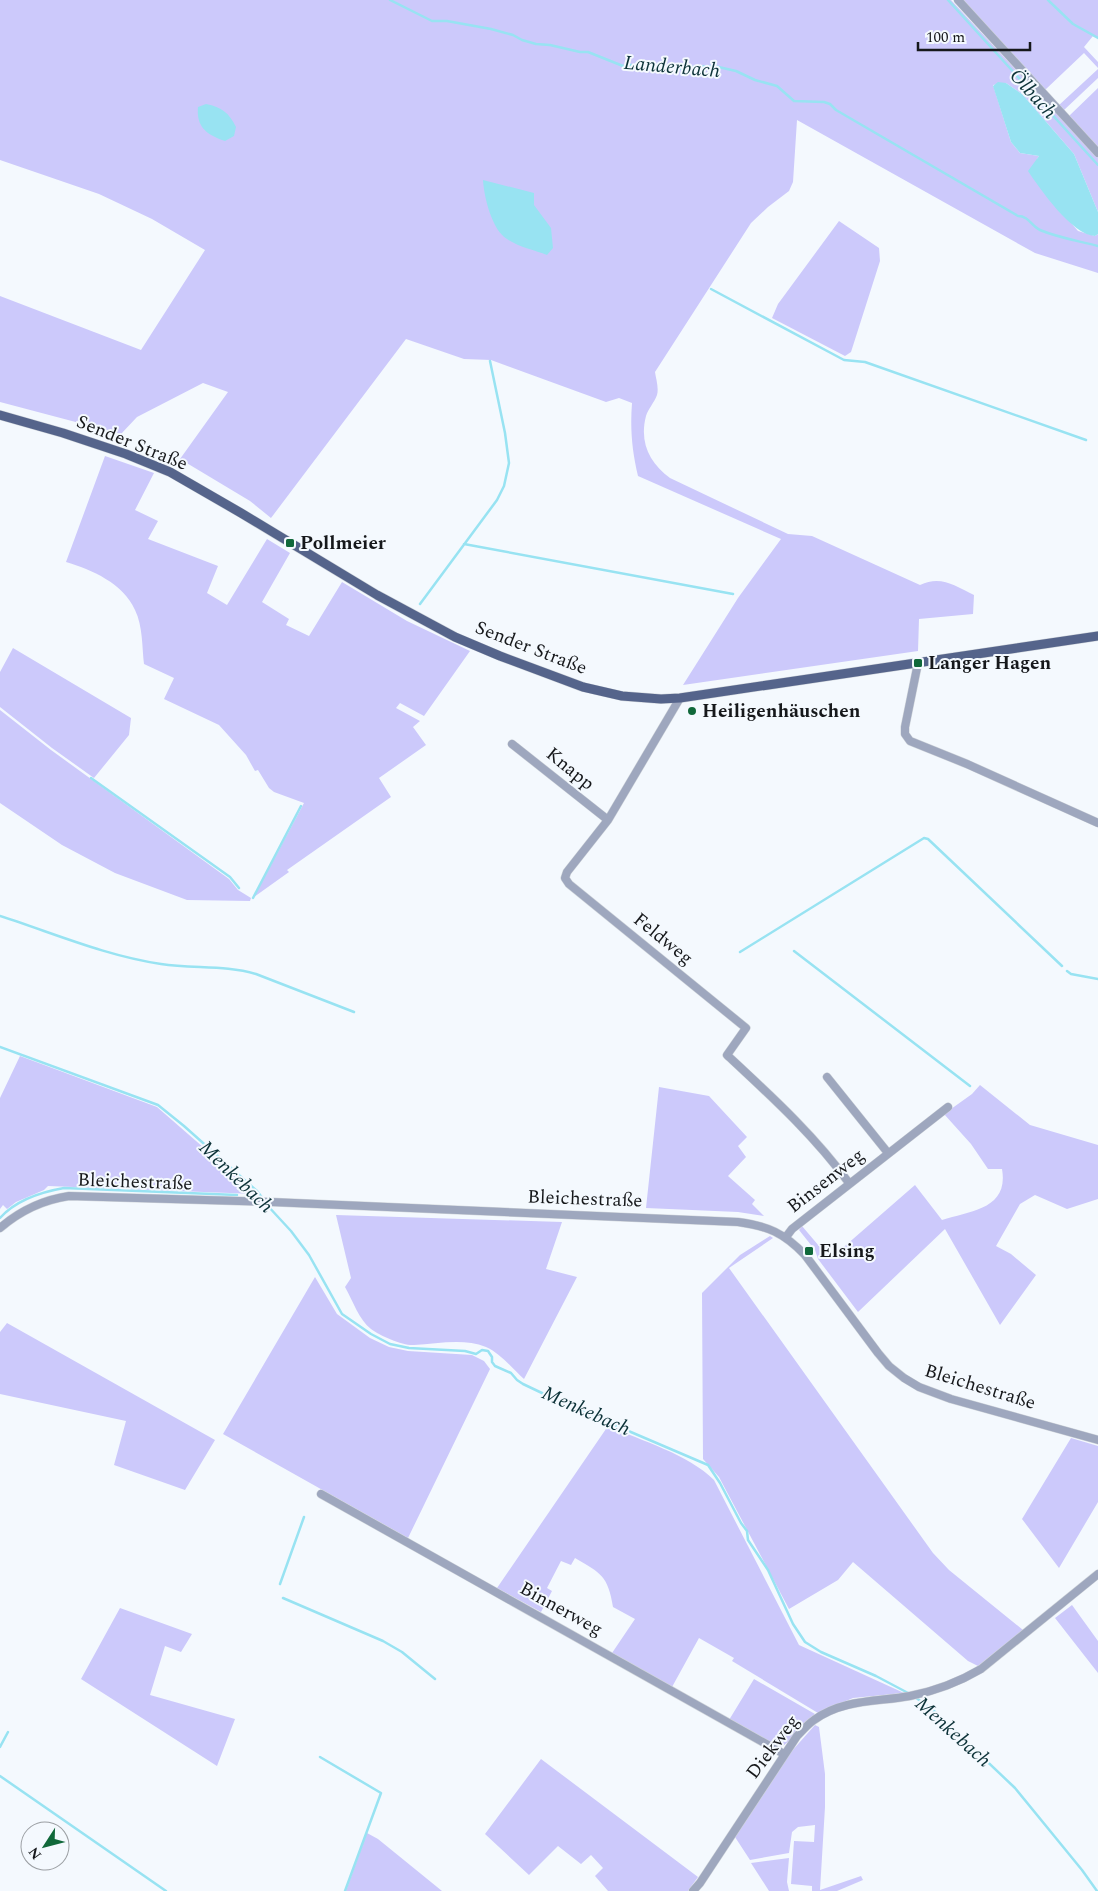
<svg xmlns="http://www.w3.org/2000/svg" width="1098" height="1891" font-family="Spectral,serif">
  <rect width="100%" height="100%" fill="#f4f9fe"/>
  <path fill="#ccc9fb" d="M0,0H951L1098,158V212L1074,154L1022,94L1006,83L993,85L1011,142L1020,153L1039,156L1037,159L1072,224L1078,231L1095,236L1098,234V273L1035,253L797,120L793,182L789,191L768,207L751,223L655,372C656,379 659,388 657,395C654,403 648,409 646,416C639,443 650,463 670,478L788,534L812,536L920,585C941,575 955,586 974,595L973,614L919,619L918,651L683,685L738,598L781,539L638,476C632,451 630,429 632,403L619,398L606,402L491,360L464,359L406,339L271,518L250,501L180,459L228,392L203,383L137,417L121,434L0,402V296L141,350L205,250L152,219L99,194L0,160Z
    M962,0H1098V38L1093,36L1084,47L1098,62V68L1084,53L1045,90Z
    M1098,69V78L1063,111L1058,106Z
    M1098,88V148L1069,116Z
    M839,221L879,248L880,261L851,352L845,356L772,318L778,304Z
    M105,456L154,473L135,510L158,521L148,539L218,566L207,593L227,605L267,539L290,553L262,602L289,619L286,625L309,636L342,582L407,621L470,651L424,716L400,703L396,708L420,721L413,727L426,745L379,778L391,797L287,870L289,872L254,897L304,803L274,792L269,788L258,770L255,771L246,755L219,725L164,699L174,678L144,664C142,648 143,626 135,610C123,583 92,570 66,562Z
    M13,648L131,718L129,735L94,778L52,748L0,707V672Z
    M0,710L51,750L229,879L238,890L251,898L250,901L187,900L115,873L62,845L0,803Z
    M20,1056L157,1107L257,1194L48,1186L44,1190L16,1202L7,1209L3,1205L0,1209V1098Z
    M980,1085L1030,1125L1098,1145V1199L1067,1209L1035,1195L1020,1204L996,1246L1011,1254L1036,1275L1000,1325L945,1229L858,1312L818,1259L815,1250L799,1230L802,1226L830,1259L915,1185L942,1220C971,1211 1009,1209 1002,1169H988L971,1144L944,1114L972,1094Z
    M659,1087L709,1096L747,1137L738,1146L746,1157L728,1176L755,1200L752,1204L764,1216L738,1212L646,1208Z
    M336,1215L562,1222L546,1269L577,1277L524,1379C513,1369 500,1353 486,1347C463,1338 438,1344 414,1345C404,1346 380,1336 371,1329C359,1320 353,1301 345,1287L351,1278Z
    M770,1236L773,1238L729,1268L933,1553L949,1570L1023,1630L978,1666L968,1661L853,1562L838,1580L789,1609L719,1477L703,1459L702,1293L740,1255Z
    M315,1277L337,1314L370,1338L389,1347L408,1351L472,1355L484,1361L490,1369L408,1538L223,1434Z
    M7,1323L215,1440L185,1490L114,1465L126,1421L0,1394V1332Z
    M608,1426C642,1441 688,1454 714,1480L799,1645L904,1693L853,1698L818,1713L732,1661L734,1658L699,1638L672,1687L612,1653L635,1619L613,1607C608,1576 601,1573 575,1558L571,1565L561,1561L547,1588L552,1591L541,1612L497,1588Z
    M1071,1438L1098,1446V1502L1059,1568L1022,1519Z
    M1072,1605L1098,1641V1673L1055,1618Z
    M120,1608L192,1634L181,1652L165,1646L150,1695L235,1719L217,1766L81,1679Z
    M754,1679L815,1714C806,1723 788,1746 778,1748L729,1720Z
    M815,1725L819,1727L825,1774V1807L820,1890L861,1876L863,1880L837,1891H812V1886L791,1884L794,1841L814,1842L815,1825L798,1827L792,1832L789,1853L750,1860L735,1837L791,1752Z
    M541,1759L698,1877L688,1891H608L595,1876L603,1868L591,1855L581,1864L558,1846L529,1875L485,1834Z
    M367,1833L378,1839L442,1891H346Z
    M789,1858L787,1882L789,1891H769L751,1863Z"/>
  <path fill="#98e3f2" d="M998,82L1006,83L1022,94L1074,154L1098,212V234L1095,236C1072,235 1040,189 1028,171L1039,156L1020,153L1011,142L993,86Z
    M206,104C222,107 229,113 236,127L234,136L225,141C208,135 196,128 198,107Z
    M483,180L534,193V205L551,228L553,248L547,255C535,250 519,247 507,239C492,230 484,197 483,180Z"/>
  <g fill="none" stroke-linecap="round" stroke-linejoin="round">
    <path stroke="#98e3f2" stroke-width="2.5" d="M390,0L432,21H447L491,29L513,35L522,40L536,44L550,45L580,52H588L623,66L631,65L649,68L657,66L684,69L692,67L714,66L736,71L755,80L777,86L794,101L824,102L830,104L836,110L1018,216C1029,216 1031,226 1040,230C1059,238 1079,241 1098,246
      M948,0L1098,165
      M1048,0L1073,24L1098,38
      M711,289L844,360L865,362L1086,440
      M464,544L733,594
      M420,604L497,500L504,486L509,463L505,433L490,361
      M91,778L230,877L239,888
      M253,898L301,806
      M0,916C53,933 106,956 161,964C193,969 225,965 256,974L354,1012
      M794,951L970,1086
      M740,952L924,838L928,839L1062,966
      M1067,971L1071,974L1098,979
      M0,1047L158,1105L184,1126L257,1191L264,1200
      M267,1205L291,1231L309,1255L342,1314L371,1334L390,1344L409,1348L465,1351L476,1354L482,1350L488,1351L492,1357V1362L495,1366L511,1373L517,1380L523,1384L563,1403L708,1465L720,1483L741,1523L747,1531L748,1540L768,1570L793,1624L805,1642L821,1652L876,1676L910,1694
      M0,1218C16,1200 41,1192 64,1188L237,1195
      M280,1584L304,1517
      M283,1598L383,1641L402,1652L435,1679
      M915,1697L934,1711L1015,1788L1082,1870L1097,1891
      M0,1747L8,1732
      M320,1757L381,1793L345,1891
      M0,1776L166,1891"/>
    <g stroke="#d0d5da" stroke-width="9">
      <path id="minor" d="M958,0L1098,153
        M918,663L905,727V734L910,741L967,764L1098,823
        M680,698L608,820L567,872L565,878L569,884L746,1028L727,1055C771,1096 814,1135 849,1183
        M512,744L608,820
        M827,1077L888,1153
        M0,1228C21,1210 42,1200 69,1196L271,1202L738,1222C768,1226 784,1233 805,1255L878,1353L889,1366L904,1378L919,1387L951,1399L1098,1440
        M786,1237L792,1229L948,1107
        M321,1494L784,1754
        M693,1891L700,1883L797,1736C803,1730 808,1724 814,1720C843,1699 877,1702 910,1696C935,1691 959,1682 981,1669L1098,1574"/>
    </g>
    <g stroke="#d0d5da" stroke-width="10">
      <path id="major" d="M0,415L63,433L126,454L170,472L241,513L377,595L455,637L500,656L583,687L622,696L661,699L680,698L1098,636"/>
    </g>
    <use href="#minor" stroke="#9ea7be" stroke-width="8"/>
    <use href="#major" stroke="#55648b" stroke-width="9"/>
  </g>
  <g fill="#10683a" stroke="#f4f9fe" stroke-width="2">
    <rect x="285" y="538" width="10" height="10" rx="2.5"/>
    <rect x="913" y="658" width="10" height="10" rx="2.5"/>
    <circle cx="692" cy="711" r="5"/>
    <rect x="804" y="1246" width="10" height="10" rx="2.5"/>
  </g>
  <g text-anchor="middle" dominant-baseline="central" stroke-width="4" stroke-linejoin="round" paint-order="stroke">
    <g font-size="19" fill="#16181b" stroke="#f4f9fe">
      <text transform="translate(132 443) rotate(22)">Sender Straße</text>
      <text transform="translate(531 648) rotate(21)">Sender Straße</text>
      <text transform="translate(570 769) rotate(39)">Knapp</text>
      <text transform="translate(663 939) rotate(39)">Feldweg</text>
      <text transform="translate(826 1181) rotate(-38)">Binsenweg</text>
      <text transform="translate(135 1182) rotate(2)">Bleichestraße</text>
      <text transform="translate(585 1199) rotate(2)">Bleichestraße</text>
      <text transform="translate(980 1387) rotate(17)">Bleichestraße</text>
      <text transform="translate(561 1609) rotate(29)">Binnerweg</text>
      <text transform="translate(773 1747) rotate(-53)">Diekweg</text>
    </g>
    <g font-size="19" font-weight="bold" fill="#16181b" stroke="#f4f9fe" text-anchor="start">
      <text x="300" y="543">Pollmeier</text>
      <text x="928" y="663">Langer Hagen</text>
      <text x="702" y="711">Heiligenhäuschen</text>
      <text x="819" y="1251">Elsing</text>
    </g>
    <g font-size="20" font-style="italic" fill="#0c3238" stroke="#f4f9fe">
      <text transform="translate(672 67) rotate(5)">Landerbach</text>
      <text transform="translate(1033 94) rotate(48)">Ölbach</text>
      <text transform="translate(236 1177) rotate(44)">Menkebach</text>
      <text transform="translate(586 1411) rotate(24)">Menkebach</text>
      <text transform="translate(953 1732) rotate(42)">Menkebach</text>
    </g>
  </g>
  <g transform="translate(45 1846) rotate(234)"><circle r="24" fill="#f4f9fe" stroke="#9b9fa3"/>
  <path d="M0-4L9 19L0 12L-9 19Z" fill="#10683a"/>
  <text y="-8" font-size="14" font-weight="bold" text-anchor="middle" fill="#16181b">N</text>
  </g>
  <path d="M918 42v8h112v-8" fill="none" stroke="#16181b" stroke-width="2.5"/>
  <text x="926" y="42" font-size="15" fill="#16181b" stroke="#f4f9fe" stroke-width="4" paint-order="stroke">100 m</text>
</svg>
